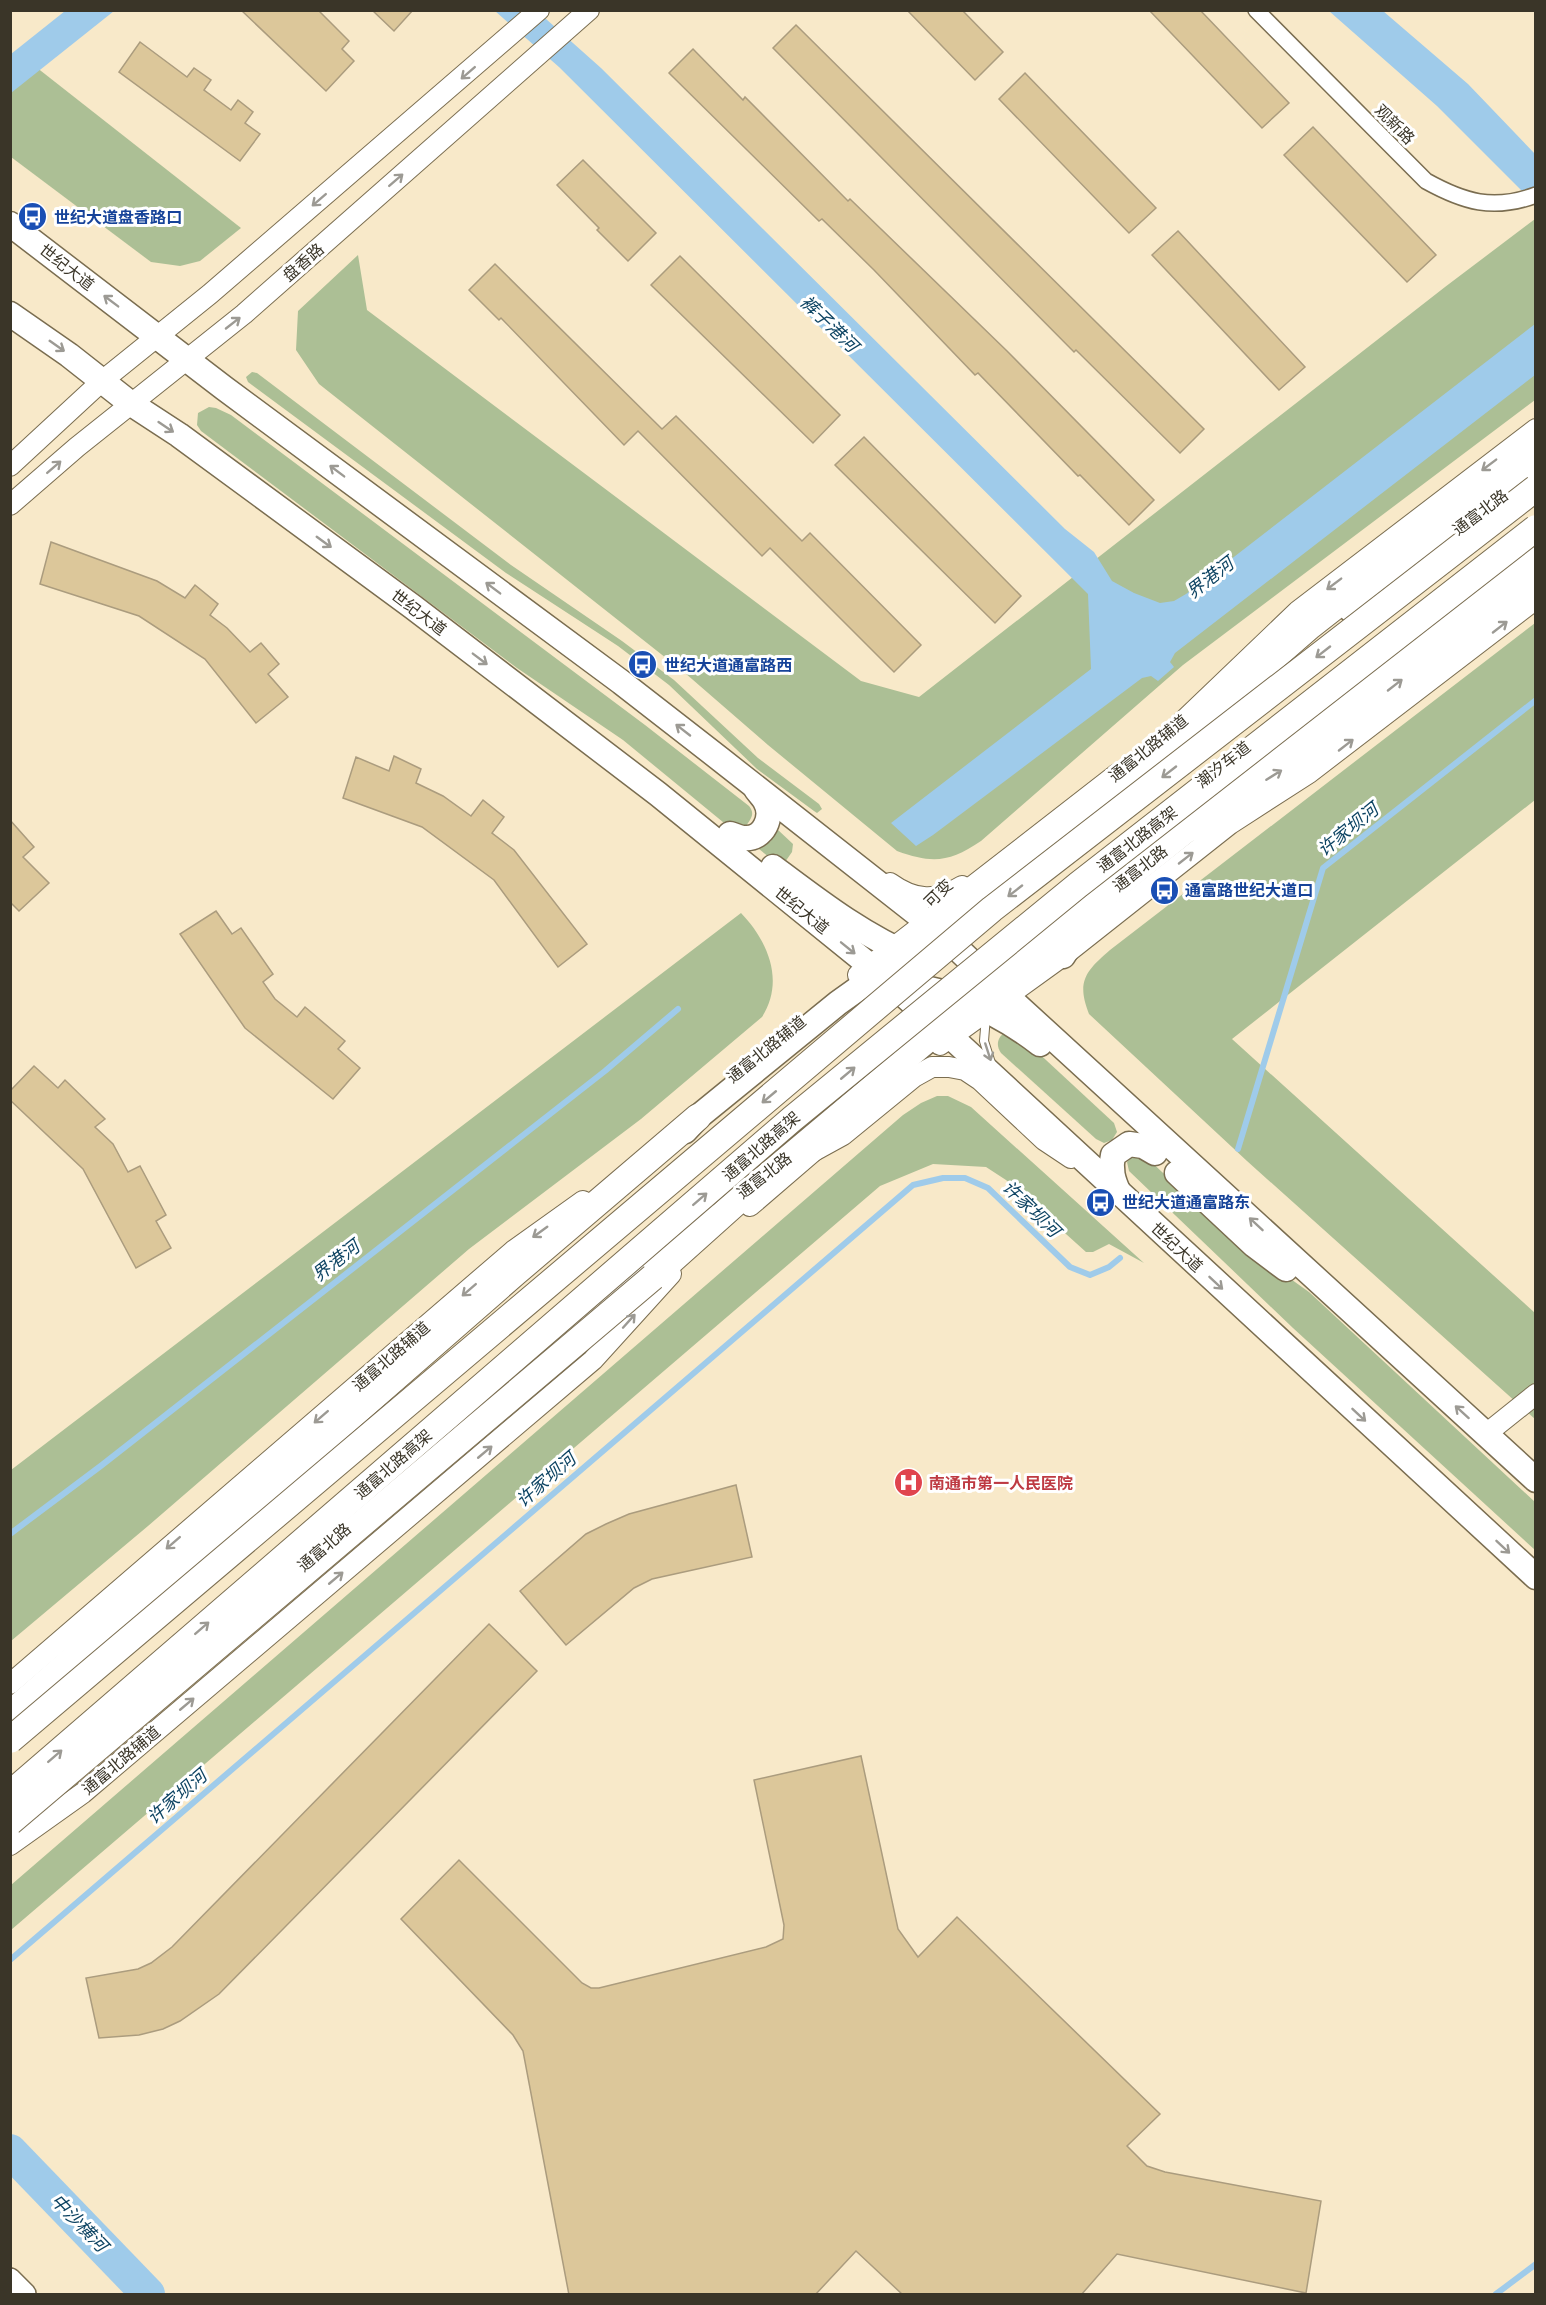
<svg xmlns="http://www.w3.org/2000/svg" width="1546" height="2305" viewBox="0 0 1546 2305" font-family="Ubuntu,'Noto Sans SC',sans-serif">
<rect width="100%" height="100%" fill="#f8e9c9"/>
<g fill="#acbf95">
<polygon points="36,67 241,228 200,261 180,266 151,262 11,157 10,84"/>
<path d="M1535,219V400L1183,665L981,841C950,862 933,864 897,851L768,745L685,673L319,384L296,350L298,311L358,255L367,310L861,681L919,697L1445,287Z"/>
<polygon points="252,372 257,373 511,565 622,641 674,680 758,758 819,804 822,809 817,813 814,811 757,769 669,685 618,646 506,573 248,382 246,377"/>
<path d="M209,407L216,408L231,415L645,725L749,806C756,815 750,819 745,828L729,827L623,740L517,668L201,431L197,425L198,413Z"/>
<path d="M1535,623V800L1232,1039L1535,1313V1419L1247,1161L1089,1014C1076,981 1086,971 1110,950Z"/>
<polygon points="777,829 793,844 792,852 785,862 775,862 759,849 771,841"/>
<path d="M741,913C768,941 785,981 762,1017L641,1119L469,1249L148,1526L11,1641V1470Z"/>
<path d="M1007,1031L1019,1035L1114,1123L1117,1132L1112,1140L1104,1143L1096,1139L1001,1053C995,1044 998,1036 1007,1031Z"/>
<polygon points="937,1096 948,1096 971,1107 1144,1263 1109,1244 1093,1252 1086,1252 1006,1180 986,1167 933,1164 880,1186 11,1930 11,1885 903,1115 921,1103"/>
<polygon points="1133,1156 1145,1156 1229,1235 1309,1292 1535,1502 1535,1550 1293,1328 1129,1171 1127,1162"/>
</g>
<g fill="#9fcbea">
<polygon points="65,11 114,11 11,93 11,54"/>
<polygon points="495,11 537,11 601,68 1065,529 1094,552 1112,581 1134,593 1160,603 1174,601 1186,594 1535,324 1535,375 1175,653 1170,662 1174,667 1158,681 1151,676 1142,678 933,835 916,846 891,823 1091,669 1088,594 559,67"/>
<polygon points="1329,11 1383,11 1468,84 1535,154 1535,204 1437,106"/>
</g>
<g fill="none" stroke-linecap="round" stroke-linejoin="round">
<g stroke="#9fcbea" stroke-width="6">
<polyline points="1238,1149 1323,868 1536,700"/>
<polyline points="10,1534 102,1465 605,1071 678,1009"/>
<polyline points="10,1960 913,1185 943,1178 965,1178 988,1188 1070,1267 1090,1275 1109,1267 1120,1258"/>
<polyline points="1496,2294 1536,2264"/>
</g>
<polyline stroke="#9fcbea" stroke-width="34" points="10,2151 148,2294"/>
</g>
<g fill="#dcc79a" stroke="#ab9c7e" stroke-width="1.5">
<polygon points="241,10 318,10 349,41 342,49 354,61 326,91"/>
<polygon points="372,10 413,10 394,31"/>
<polygon points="907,10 962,10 1003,52 975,80"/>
<polygon points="1149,10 1200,10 1289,103 1262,128"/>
<polygon points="796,25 1204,429 1180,453 1076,350 1074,352 773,48"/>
<polygon points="140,42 187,77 194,68 211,80 204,90 231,110 238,100 253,112 245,123 260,134 240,161 119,72"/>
<polygon points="693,49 743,100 745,97 848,201 850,199 1007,351 1154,500 1129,525 1080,475 1078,476 978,373 975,375 874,270 822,219 819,221 669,73"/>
<polygon points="1025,73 1156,208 1129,233 999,99"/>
<polygon points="1313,127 1436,255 1407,282 1284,155"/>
<polygon points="583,160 656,233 628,261 597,230 599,228 557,185"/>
<polygon points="1178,231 1305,367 1279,390 1152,255"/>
<polygon points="680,256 840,415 813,443 651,285"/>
<polygon points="495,264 662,429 676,416 802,541 810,533 921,645 894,672 770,548 762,556 638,431 624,445 501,318 499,320 469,290"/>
<polygon points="864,437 1021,596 995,623 835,465"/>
<polygon points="51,542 157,581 185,598 195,585 218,604 210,615 227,628 250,652 261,643 279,664 268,674 288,697 256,723 205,659 139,616 40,584"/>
<polygon points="394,756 421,769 416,783 443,796 471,816 483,800 504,817 492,833 514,850 587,944 558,967 494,880 422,827 343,798 356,757 389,771"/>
<polygon points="10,820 34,847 23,857 49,883 19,911 10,902"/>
<polygon points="216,911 232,934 241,928 273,974 263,982 275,999 297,1017 305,1007 345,1041 338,1049 360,1068 333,1099 245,1028 180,934"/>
<polygon points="34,1066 58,1088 65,1080 105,1119 95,1127 113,1144 128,1172 140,1166 166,1215 156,1221 171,1248 136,1268 83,1169 10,1100 10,1091"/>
<polygon points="736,1485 752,1557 652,1579 634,1588 566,1645 520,1591 586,1534 606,1524 629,1514"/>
<polygon points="489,1624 537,1671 219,1994 180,2021 163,2029 139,2035 99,2038 86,1978 138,1969 151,1963 172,1947"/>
<polygon points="861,1756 898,1929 918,1957 957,1917 1160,2114 1127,2146 1147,2166 1165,2172 1321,2201 1306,2293 1117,2254 1081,2295 903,2295 856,2251 815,2295 569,2295 523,2051 513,2035 401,1919 459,1860 582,1983 591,1988 599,1988 766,1947 783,1939 784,1925 754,1780"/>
</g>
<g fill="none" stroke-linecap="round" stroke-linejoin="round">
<defs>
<polyline id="service" points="986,1016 984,1041 991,1063"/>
<path id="minor" d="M1256,10L1426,181C1464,202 1493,211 1536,195"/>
<g id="tertiary">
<polyline points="10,466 102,381 210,294 539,10"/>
<polyline points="10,505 77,447 244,314 589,10"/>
<polyline points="1180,724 1298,611 1536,429"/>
<path d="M890,883C915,901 936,902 962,886"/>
<polyline points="858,975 1117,774"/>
<polyline points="940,1045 1063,956 1230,824 1309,773 1536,599"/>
<polyline points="812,1152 843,1135 914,1077 932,1067 949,1067 965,1070 980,1080 1044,1140 1071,1158"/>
<polyline points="750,1206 821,1145"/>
<polyline points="1486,1434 1536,1394"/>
<polyline points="10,1684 513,1251 583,1201"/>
<polyline points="10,1845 83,1793 593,1360 671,1274"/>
</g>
<polyline id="secondary" points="10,2279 25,2294"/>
<g id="primary">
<polyline points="10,224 224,388 621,682 720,759 939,931 1008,997 1536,1480"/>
<polyline points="10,314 69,355 130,403 179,435 413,607 658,794 879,973 951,1037 1536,1577"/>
<polyline points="1351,610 1536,470"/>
<path d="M730,834C734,835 740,838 744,838C764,840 774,816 765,801C763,797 759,793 756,789"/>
<path d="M773,867C821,903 862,935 918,959"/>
<polyline points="1063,956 1086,920"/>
<path d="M891,989C907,989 922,986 938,991C972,1000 1013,1023 1040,1044"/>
<polyline points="685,1131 698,1117 838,1003 939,931 1196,726"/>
<polyline points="1177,1173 1254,1245 1286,1269"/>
<polyline points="744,1192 760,1181 995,984 1190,828 1238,778 1536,550"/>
<path d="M1119,1193C1113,1180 1110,1170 1113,1155L1129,1144L1143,1146L1155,1153"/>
<polyline points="569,1332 675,1239 708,1216"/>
</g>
<g id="trunk">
<polyline points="1180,739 1310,626 1536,449"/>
<polyline points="1190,828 1299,759 1536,575"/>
<polyline points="653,1277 760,1181"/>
<polyline points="10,1714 515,1273 698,1117"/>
</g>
</defs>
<use href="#service" stroke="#7a6d50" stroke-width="10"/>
<use href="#minor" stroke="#7a6d50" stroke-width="18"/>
<use href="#tertiary" stroke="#7a6d50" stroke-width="22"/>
<use href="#secondary" stroke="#7a6d50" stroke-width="24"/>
<use href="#primary" stroke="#7a6d50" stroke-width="27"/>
<use href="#trunk" stroke="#7a6d50" stroke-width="28"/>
<use href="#service" stroke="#fff" stroke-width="8"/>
<use href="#minor" stroke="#fff" stroke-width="15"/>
<use href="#tertiary" stroke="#fff" stroke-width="20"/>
<use href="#secondary" stroke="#fff" stroke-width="21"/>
<use href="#primary" stroke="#fff" stroke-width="24"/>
<use href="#trunk" stroke="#fff" stroke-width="26"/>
<defs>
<g id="trunk-bridge">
<polyline points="10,1740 992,909 1536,488"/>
<polyline points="10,1794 792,1119 1078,885 1536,528"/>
<polyline points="10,1822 653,1277"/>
</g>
</defs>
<use href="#trunk-bridge" stroke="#7a6d50" stroke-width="28" stroke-linecap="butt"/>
<use href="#trunk-bridge" stroke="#fff" stroke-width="26"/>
</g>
<defs><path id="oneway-shaft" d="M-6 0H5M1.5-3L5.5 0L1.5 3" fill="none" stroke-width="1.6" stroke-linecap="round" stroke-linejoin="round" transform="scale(1.5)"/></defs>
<g stroke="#9c9a94">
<use href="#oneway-shaft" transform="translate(468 73) rotate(139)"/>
<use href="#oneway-shaft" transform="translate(396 180) rotate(-41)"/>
<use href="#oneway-shaft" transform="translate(319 200) rotate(139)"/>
<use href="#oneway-shaft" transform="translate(111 301) rotate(-143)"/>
<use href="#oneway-shaft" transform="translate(233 323) rotate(-38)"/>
<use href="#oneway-shaft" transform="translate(57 346) rotate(35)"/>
<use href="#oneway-shaft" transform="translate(166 427) rotate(34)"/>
<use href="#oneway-shaft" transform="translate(1489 465) rotate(143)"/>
<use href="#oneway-shaft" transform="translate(54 467) rotate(-41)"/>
<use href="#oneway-shaft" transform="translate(337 471) rotate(-143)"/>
<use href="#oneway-shaft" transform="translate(324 542) rotate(36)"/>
<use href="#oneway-shaft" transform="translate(1334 584) rotate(143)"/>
<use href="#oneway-shaft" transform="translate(493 588) rotate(-143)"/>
<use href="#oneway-shaft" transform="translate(1500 627) rotate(-38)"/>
<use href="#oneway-shaft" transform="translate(1323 652) rotate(142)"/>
<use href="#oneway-shaft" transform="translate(480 659) rotate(37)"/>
<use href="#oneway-shaft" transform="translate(1395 685) rotate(-38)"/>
<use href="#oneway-shaft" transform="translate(683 730) rotate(-142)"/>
<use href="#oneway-shaft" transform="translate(1346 745) rotate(-38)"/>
<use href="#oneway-shaft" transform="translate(1169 772) rotate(142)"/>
<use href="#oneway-shaft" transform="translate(1274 775) rotate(-32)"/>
<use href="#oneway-shaft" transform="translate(1186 858) rotate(-38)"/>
<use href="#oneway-shaft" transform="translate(1015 891) rotate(142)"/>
<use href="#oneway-shaft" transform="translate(848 948) rotate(39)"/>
<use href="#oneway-shaft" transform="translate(988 1052) rotate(72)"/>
<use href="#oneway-shaft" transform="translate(848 1073) rotate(-40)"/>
<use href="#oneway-shaft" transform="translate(769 1097) rotate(140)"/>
<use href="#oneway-shaft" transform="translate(700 1199) rotate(-41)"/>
<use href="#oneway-shaft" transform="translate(1256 1224) rotate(-137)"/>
<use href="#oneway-shaft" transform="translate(540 1232) rotate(144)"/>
<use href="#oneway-shaft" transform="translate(1216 1283) rotate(43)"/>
<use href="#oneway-shaft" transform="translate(469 1290) rotate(139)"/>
<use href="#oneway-shaft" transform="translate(629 1321) rotate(-48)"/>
<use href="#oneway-shaft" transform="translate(1462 1412) rotate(-138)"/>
<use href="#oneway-shaft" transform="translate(1359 1415) rotate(43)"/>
<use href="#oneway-shaft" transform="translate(321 1417) rotate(139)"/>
<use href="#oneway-shaft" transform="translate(485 1452) rotate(-40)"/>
<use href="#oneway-shaft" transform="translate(173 1543) rotate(139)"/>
<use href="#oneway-shaft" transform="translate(1503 1547) rotate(43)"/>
<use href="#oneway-shaft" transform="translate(336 1578) rotate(-40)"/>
<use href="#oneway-shaft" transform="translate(202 1628) rotate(-41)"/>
<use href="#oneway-shaft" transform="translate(187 1704) rotate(-40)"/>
<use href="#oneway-shaft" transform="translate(55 1756) rotate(-41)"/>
</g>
<defs>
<symbol id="bus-disc" viewBox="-11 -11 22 22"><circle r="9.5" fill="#1a4fb4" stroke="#fff"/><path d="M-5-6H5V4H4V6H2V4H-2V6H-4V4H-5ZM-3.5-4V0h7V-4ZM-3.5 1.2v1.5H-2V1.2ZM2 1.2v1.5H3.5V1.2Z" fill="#fff"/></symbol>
<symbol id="hospital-disc" viewBox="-11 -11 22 22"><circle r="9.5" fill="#e0444e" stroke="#fff"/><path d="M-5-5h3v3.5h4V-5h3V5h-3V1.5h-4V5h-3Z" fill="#fff"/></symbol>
</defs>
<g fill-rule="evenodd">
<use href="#bus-disc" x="16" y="200" width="33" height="33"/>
<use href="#bus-disc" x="626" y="648" width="33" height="33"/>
<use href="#bus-disc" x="1148" y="874" width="33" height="33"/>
<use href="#bus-disc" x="1084" y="1186" width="33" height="33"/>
<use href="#hospital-disc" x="892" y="1466" width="33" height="33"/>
</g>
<g text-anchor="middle" stroke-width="6" stroke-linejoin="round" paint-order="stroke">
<g font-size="16" fill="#3a3528" stroke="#fff">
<text transform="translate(1395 124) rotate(45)" y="6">观新路</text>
<text transform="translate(303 262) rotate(-41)" y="6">盘香路</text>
<text transform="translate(67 267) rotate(38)" y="6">世纪大道</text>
<text transform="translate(1480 512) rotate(-37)" y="6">通富北路</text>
<text transform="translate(419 612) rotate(37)" y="6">世纪大道</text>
<text transform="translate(1148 748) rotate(-39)" y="6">通富北路辅道</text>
<text transform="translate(1223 764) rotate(-38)" y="6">潮汐车道</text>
<text transform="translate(1137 839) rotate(-38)" y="6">通富北路高架</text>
<text transform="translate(1140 868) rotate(-38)" y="6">通富北路</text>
<text transform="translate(938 893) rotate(-44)" y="6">可变</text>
<text transform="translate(802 910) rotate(39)" y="6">世纪大道</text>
<text transform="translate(766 1049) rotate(-39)" y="6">通富北路辅道</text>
<text transform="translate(761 1146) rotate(-41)" y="6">通富北路高架</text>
<text transform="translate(764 1175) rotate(-38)" y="6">通富北路</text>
<text transform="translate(1177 1247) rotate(43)" y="6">世纪大道</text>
<text transform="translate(391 1356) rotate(-41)" y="6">通富北路辅道</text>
<text transform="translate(393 1464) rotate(-41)" y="6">通富北路高架</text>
<text transform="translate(324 1547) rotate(-41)" y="6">通富北路</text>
<text transform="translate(121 1760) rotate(-40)" y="6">通富北路辅道</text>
</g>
<g font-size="16" font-weight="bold" fill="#164399" stroke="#fff" text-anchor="start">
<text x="54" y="223">世纪大道盘香路口</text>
<text x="664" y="671">世纪大道通富路西</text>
<text x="1185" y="896">通富路世纪大道口</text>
<text x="1122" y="1208">世纪大道通富路东</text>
</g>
<g font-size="16" font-weight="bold" fill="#be3a42" stroke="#fff" text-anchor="start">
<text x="929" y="1489">南通市第一人民医院</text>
</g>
<g font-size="18" font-style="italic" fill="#0e4463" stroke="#fff">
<text transform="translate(829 324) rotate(44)" y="6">裤子港河</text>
<text transform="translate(1210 578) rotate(-38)" y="6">界港河</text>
<text transform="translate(1348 830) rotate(-39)" y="6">许家坝河</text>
<text transform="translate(1031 1209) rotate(44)" y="6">许家坝河</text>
<text transform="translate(336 1261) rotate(-38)" y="6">界港河</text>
<text transform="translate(546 1480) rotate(-41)" y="6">许家坝河</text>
<text transform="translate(177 1797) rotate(-41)" y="6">许家坝河</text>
<text transform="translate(79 2223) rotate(46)" y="6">中沙横河</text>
</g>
</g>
<rect width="1546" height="2305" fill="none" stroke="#3a3528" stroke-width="24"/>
</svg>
